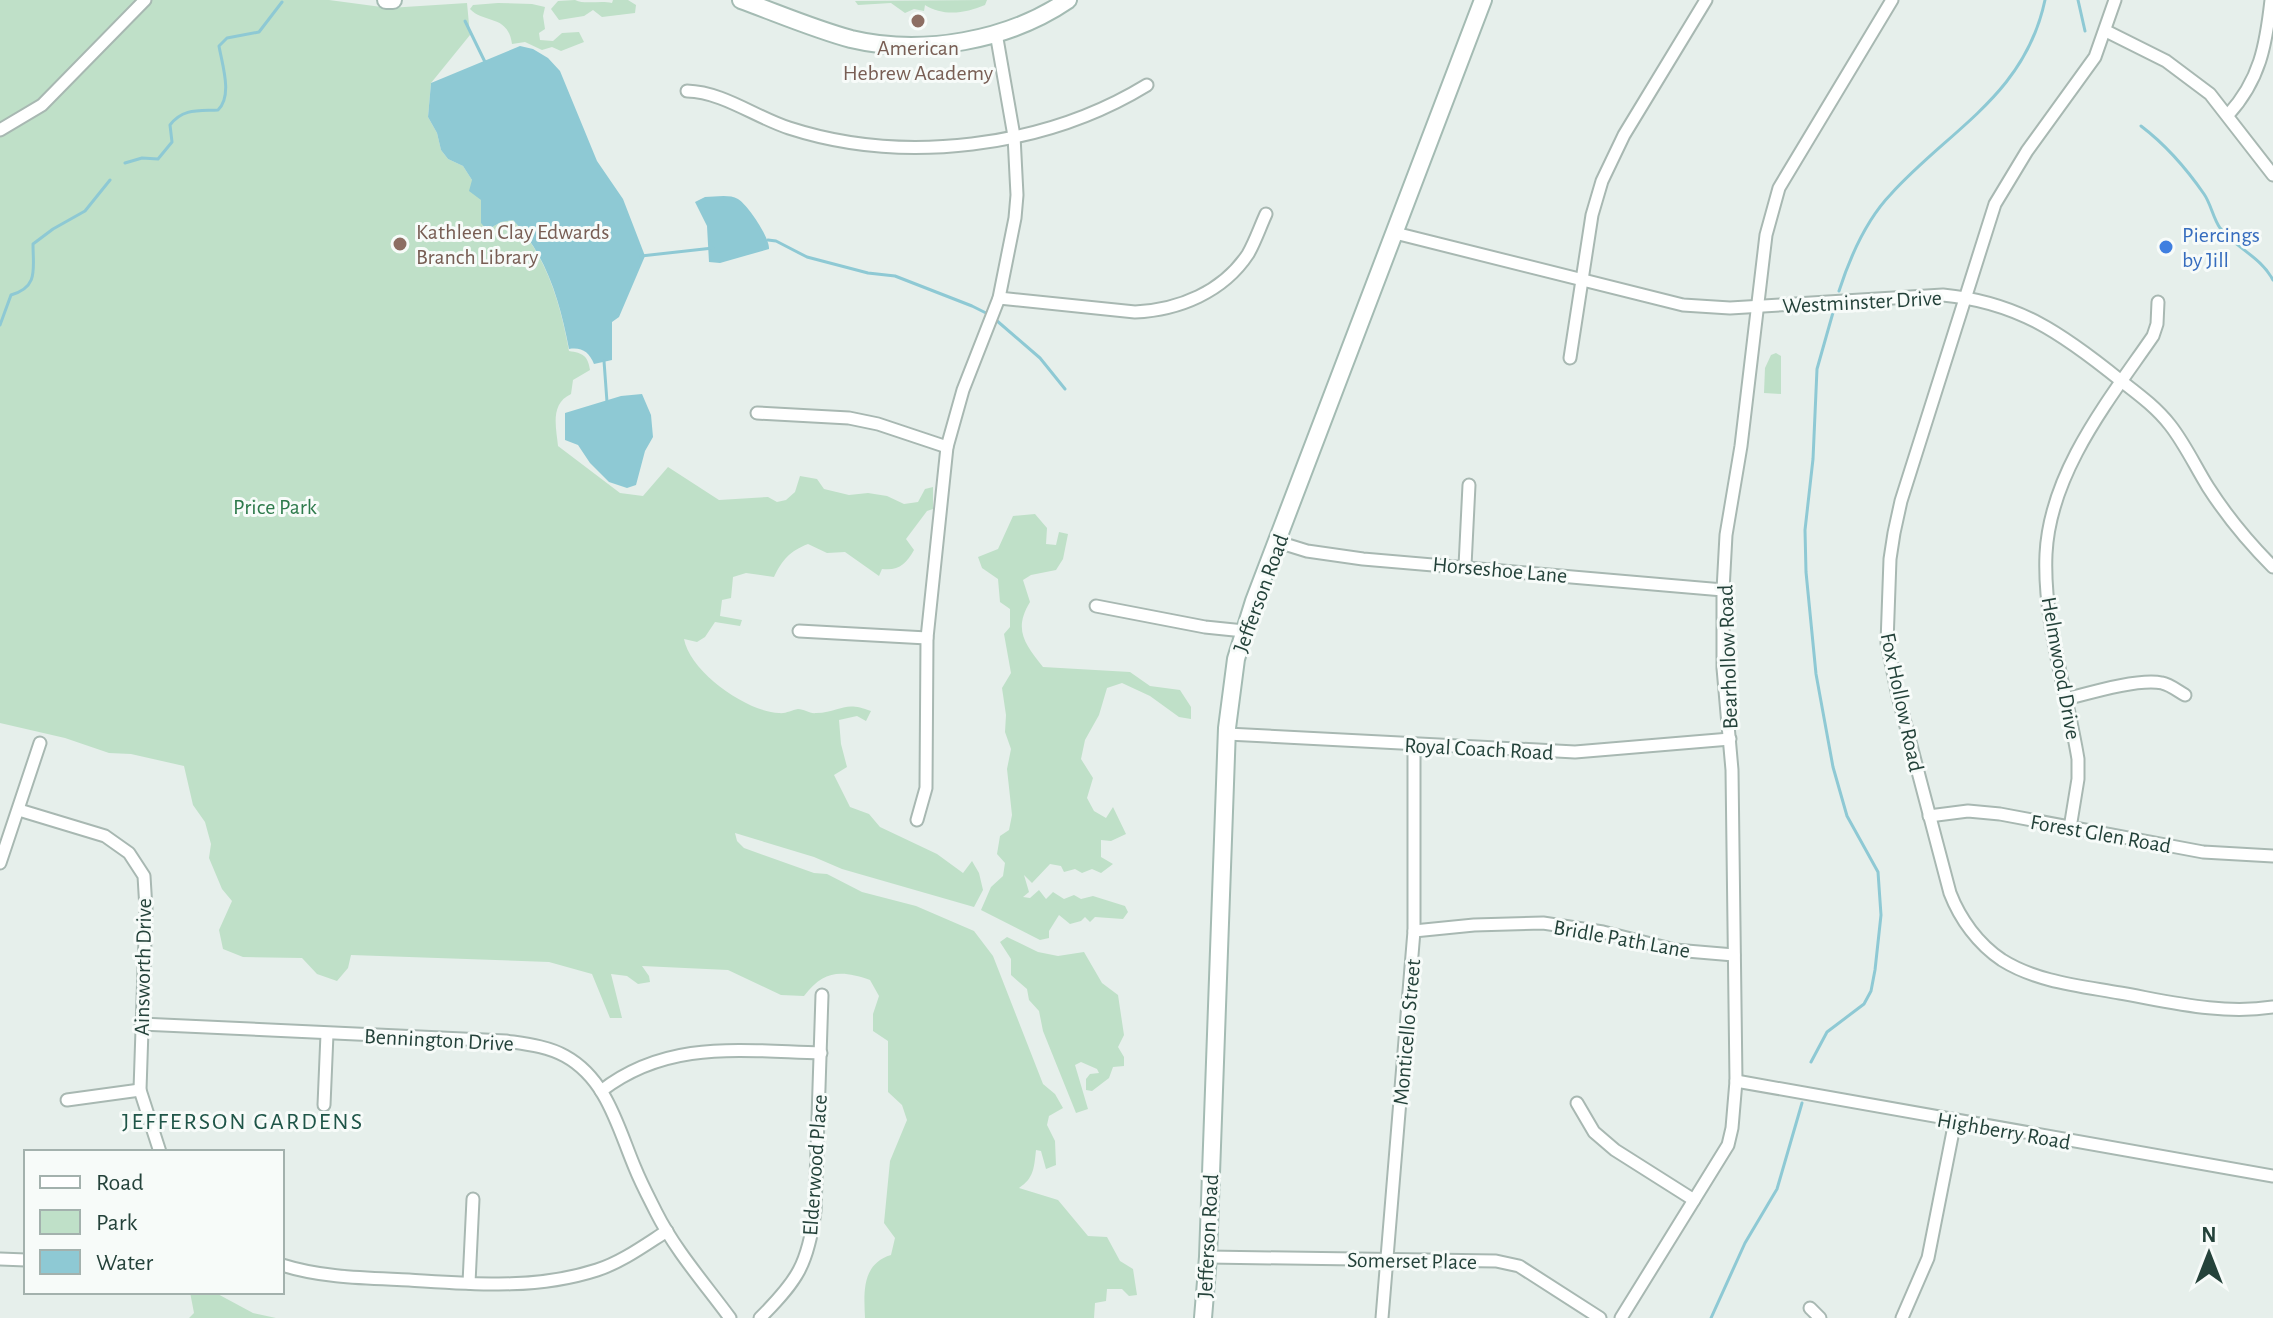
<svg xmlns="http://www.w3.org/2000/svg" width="2273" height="1318" viewBox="0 0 2273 1318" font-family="'Alegreya Sans',sans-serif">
<rect width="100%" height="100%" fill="#e6efeb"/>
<g fill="#bfe0c8">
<path d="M0,0H329L389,8L467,3L470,35L431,83L428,117L437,133L441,150L448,159L463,166L472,180L481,200L487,230L501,222L513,220C547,257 560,302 569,351C583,353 588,356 590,370L573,380L571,394C550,404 556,426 558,446L620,493L643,496L668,467L719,500L768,497L777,502L786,500L795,492L800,476L817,479L824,489L849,495L868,493L887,496L904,504L918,502L925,489L933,487V509L927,511L906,539L914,550C906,564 899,571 882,569L879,576L845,552L827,553L808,544C790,551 782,560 774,577L746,573L733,577L731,598L722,600L720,616L742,620L740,626L715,622L705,637L697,642L684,639C690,672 747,712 779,713C785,714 792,710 798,709C804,709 810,714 816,713C841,712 844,700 871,711L866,721L857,716L839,720L841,744L847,767L834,775L850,807L869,814L880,827L937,854L963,873L972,861L979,873L983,890L974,907L842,869L814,857L735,833L737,841L744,848L814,873L827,874L862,892L916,906L974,931L993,956L1043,1084L1055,1094L1063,1108L1049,1116L1047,1125L1055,1141L1056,1165L1046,1169L1041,1151L1036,1150C1034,1168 1034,1178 1019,1188L1058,1200L1088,1236L1107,1237L1120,1261L1133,1269L1137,1295L1129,1296L1122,1289H1107L1106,1301L1095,1303L1094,1318H865C864,1294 861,1264 891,1255L895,1238L884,1223L890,1161L907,1120L902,1105L888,1092V1041L873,1031V1014L879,996L870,980C841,970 824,970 804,996L781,995L728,970L642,966L649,976L650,982L638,984L627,976L611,974L622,1018H610L592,974L549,962L351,955L348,968L337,981L317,974L302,958L243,957L223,949L219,930L232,901L222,889L209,858L211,844L205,822L193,805L184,766L131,754L109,753L65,738L0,723Z"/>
<path d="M575,0C586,5 600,0 612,3L613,0H628L636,5L635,13L602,17L593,10L584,16L559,20L551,9L558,1Z"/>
<path d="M987,0L985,5C966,13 944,17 925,5L924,11L914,9L905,13L891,3L858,5L855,1Z"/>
<path d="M498,3L532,4L545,7L543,16L545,29L539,33L540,40L553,41L562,33L579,32L584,42L561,51L552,47L542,50L525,42L512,44C508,14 484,24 470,9L473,5Z"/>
<polygon points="1776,353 1781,356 1781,394 1764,393 1765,368 1771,355"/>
<path d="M1035,514L1047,528L1046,544L1056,545L1059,532L1068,534L1063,559L1056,570L1031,575L1023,580L1030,602C1013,630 1025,644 1043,667L1130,672L1150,686L1180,690L1191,707V719L1179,717L1150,696L1122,683L1107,688L1099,715L1085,740L1081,759L1093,778L1087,798L1094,811L1106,818L1113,807L1126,834L1111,841L1101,840V857L1113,864L1101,873L1092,869L1082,873L1075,869L1064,872L1061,866L1050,864L1032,883L1024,875L1029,892L1023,897L1030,898L1039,890L1046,899L1053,892L1064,899L1074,895L1081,899L1093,896L1125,906L1128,912L1123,919L1095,917L1090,922L1085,917L1081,921L1070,924L1059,915L1049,931V938L1040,940L981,910L991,887L1003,876L1005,863L997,854L1000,836L1009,830L1012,815L1007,769L1011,749L1005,732L1006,715L1002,688L1011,673L1004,634L1010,627V609L1000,602L998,579L982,568L978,557L998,549L1013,516Z"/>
<polygon points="1007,937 1038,952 1058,956 1084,952 1102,983 1118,995 1124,1035 1118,1047 1124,1057 1124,1066 1113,1067 1109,1078 1092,1091 1086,1090 1086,1079 1090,1074 1099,1073 1097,1069 1081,1062 1075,1065 1088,1109 1076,1113 1043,1031 1039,1011 1029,1000 1027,989 1011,975 1011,959 1000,942"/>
<polygon points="190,1292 214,1292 253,1313 276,1318 189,1318 194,1313"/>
</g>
<g fill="#8ec9d4">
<path d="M520,46L533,49L548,58L560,71L597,161L623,199L645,256L619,317L612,322V360L594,364C589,352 582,347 569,349C560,302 547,256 513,220L501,222L487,230L481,223V200L469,191L472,180L463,166L448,159L441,150L437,133L428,117L431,83Z"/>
<path d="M705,197C715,197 729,194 738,199C748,205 770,238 769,249L720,263L709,262L707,226L695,202Z"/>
<polygon points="642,394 651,415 653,437 645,451 636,485 627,488 609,482 590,463 578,445 565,440 565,413 621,396"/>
</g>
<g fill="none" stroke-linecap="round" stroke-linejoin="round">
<g stroke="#8ec9d4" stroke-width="3">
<polyline points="2078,0 2085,31"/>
<polyline points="465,21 485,62"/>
<path d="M2141,126C2166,145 2186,168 2204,194C2211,204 2213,218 2220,228C2236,248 2261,257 2273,280"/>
<path d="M125,163L142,158L158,159L172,142L170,125C183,108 199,111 218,110C233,96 222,64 219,46L227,38L259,32L282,2"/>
<polyline points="768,240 776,241 807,257 868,273 895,276 972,306 990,315"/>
<polyline points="641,256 713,248"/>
<path d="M1839,291C1850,257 1866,220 1891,194C1950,129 2025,95 2045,0"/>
<polyline points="996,320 1040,358 1065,389"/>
<path d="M0,325L11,295C39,287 33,269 33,244L53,229L85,211L110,180"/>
<polyline points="604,361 607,402"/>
<polyline points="1811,1062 1827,1032 1864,1004 1871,991 1875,970 1881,915 1878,872 1847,816 1833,767 1816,674 1806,572 1805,530 1813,459 1817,369 1834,309"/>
<polyline points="1711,1318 1745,1243 1777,1189 1802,1103"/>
</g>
<defs>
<g id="street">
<path d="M2115,0L2095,57L2027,151L1995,204L1901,501L1894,533L1890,559L1887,643L1898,696L1950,893C1960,919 1978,944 2002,960C2037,982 2081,986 2120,993C2171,1002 2222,1015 2273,1007"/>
<polyline points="2106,31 2166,61 2210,94 2273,175"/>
<path d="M687,91C723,92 755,117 789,128C903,165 1044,148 1147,85"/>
<path d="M2228,115C2260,80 2266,45 2271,0"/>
<polyline points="0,130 42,105 145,0"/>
<path d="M1395,233L1683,305L1730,308L1943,295C2018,302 2063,334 2120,380C2138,394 2156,407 2170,425C2185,444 2195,466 2208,487C2226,515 2249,543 2273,567"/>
<path d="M999,298L1135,312C1179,310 1223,292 1248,254C1255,242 1260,227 1266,214"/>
<polyline points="1570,358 1592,215 1602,181 1624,135 1706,0"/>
<polyline points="757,413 849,418 878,424 947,447"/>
<polyline points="1278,542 1307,551 1363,559 1723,590"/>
<polyline points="1465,566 1469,485"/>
<polyline points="1096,606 1205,627 1244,631"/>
<polyline points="799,631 927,638"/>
<path d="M2066,699C2089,693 2139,678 2162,683C2169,684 2178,691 2185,695"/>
<polyline points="1227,734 1575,752 1730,739"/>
<polyline points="19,810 105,836 129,853 144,876 146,909 140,1090 160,1152"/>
<polyline points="1929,816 1968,811 2000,814 2203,852 2273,856"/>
<polyline points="917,820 926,788 927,638 947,447 963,390 999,298 1015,218 1017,195 1014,136 996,33"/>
<path d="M2070,828L2078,779V759C2067,691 2043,623 2046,554C2050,472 2109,400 2153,336L2157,324L2158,302"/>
<polyline points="0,863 40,743"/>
<polyline points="1414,931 1474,925 1543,923 1603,932 1675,950 1734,955"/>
<path d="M141,1024L506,1041C526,1044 547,1046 565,1056C607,1079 618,1128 635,1168C641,1183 649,1198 656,1212C675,1250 705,1284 730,1318"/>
<polyline points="1736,1081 2273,1176"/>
<path d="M601,1091C668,1039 742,1051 821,1053"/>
<polyline points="67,1100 140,1090"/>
<polyline points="1577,1103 1594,1132 1615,1150 1694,1200"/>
<polyline points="324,1105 327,1034"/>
<polyline points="1208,1257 1496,1261 1519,1266 1600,1318"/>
<polyline points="0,1259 26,1260"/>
<path d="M282,1265C323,1278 366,1278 409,1280C473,1284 535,1290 597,1270C622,1262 645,1245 667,1231"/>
<polyline points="469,1283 473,1199"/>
<polyline points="1810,1308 1820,1318"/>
<path d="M760,1318C798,1280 808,1264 815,1211L822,995"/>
<polyline points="1382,1318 1414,931 1414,745"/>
<polyline points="1621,1318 1728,1145 1732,1128 1736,1081 1732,770 1723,668 1723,590 1726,535 1741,446 1766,235 1779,188 1892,0"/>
<polyline points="1902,1318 1928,1258 1955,1121"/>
</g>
<g id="secondary">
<polyline points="386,0 393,0"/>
<path d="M741,0C777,13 814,29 851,39C922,56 1008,41 1068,0"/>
<polyline points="1203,1318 1208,1257 1227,728 1236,659 1254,601 1483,0"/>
</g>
</defs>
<use href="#street" stroke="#a8b8b2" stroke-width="15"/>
<use href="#secondary" stroke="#a4bbb3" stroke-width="20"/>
<use href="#street" stroke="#fff" stroke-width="11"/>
<use href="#secondary" stroke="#fff" stroke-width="16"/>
</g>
<g fill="#8d6e63" stroke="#f7fbf9" stroke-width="3">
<circle cx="918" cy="21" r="8"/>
<circle cx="400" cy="244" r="8"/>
</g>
<circle fill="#3f7fe0" stroke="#f7fbf9" stroke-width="3" cx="2166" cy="247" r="8"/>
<g text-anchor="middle" stroke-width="6" stroke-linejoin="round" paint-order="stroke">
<g font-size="22" fill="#785e54" stroke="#f7fbf9">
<text x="918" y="55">American<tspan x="918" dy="25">Hebrew Academy</tspan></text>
<text x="416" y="239" text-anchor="start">Kathleen Clay Edwards<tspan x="416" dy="25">Branch Library</tspan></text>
</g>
<g font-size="22" fill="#366cbe" stroke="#f7fbf9" text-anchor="start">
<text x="2182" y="242">Piercings<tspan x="2182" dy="25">by Jill</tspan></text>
</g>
<g font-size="22" fill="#24423a" stroke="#f7fbf9">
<text transform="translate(1862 301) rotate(-3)" y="8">Westminster Drive</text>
<text transform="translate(1500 569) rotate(5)" y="8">Horseshoe Lane</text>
<text transform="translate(1260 593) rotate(-70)" y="8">Jefferson Road</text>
<text transform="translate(1727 657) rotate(-92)" y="8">Bearhollow Road</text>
<text transform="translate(2062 668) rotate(80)" y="8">Helmwood Drive</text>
<text transform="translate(1903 702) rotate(78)" y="8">Fox Hollow Road</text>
<text transform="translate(1479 748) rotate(3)" y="8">Royal Coach Road</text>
<text transform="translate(2101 833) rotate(10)" y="8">Forest Glen Road</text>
<text transform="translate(1622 938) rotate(10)" y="8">Bridle Path Lane</text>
<text transform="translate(142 967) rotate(-89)" y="8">Ainsworth Drive</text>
<text transform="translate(1406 1032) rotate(-85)" y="8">Monticello Street</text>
<text transform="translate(439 1039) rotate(3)" y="8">Bennington Drive</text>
<text transform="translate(2004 1130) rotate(10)" y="8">Highberry Road</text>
<text transform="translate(814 1165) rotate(-86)" y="8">Elderwood Place</text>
<text transform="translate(1207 1236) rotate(-87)" y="8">Jefferson Road</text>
<text transform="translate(1412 1260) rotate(1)" y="8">Somerset Place</text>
</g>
<g font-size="22" fill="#2d7a4b" stroke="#f7fbf9">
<text x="275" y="514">Price Park</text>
</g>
<g font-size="24" letter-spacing="2" fill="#1f5548" stroke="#f7fbf9">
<text x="243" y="1129">JEFFERSON GARDENS</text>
</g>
</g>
<rect x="24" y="1150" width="260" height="144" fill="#f7fbf9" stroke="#a3b1ad" stroke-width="2"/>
<rect x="40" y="1176" width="40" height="12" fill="#ffffff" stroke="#a3b1ad" stroke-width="2"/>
<text x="96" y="1190" font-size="24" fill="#24423a">Road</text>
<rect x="40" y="1210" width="40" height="24" fill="#bfe0c8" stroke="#a3b1ad" stroke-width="2"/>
<text x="96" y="1230" font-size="24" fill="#24423a">Park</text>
<rect x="40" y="1250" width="40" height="24" fill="#8ec9d4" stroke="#a3b1ad" stroke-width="2"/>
<text x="96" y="1270" font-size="24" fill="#24423a">Water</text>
<g transform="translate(2209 1254)" stroke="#f7fbf9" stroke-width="6" paint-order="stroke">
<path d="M0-6L14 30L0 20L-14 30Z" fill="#24423a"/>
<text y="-12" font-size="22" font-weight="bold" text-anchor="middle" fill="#24423a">N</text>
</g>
</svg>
